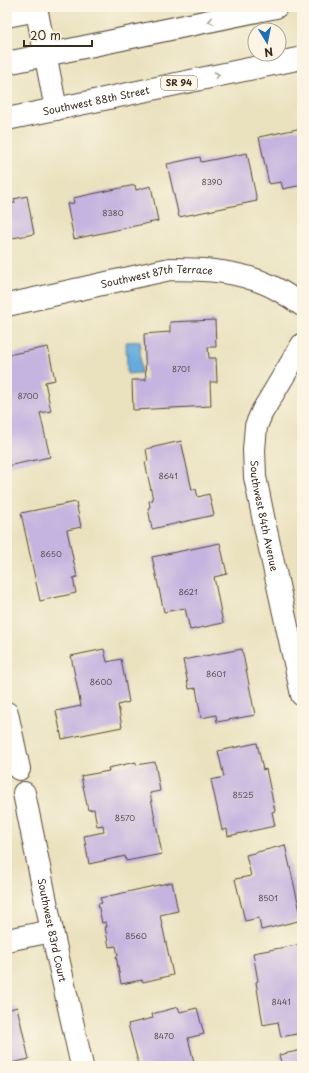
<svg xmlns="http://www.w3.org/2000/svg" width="309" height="1073" viewBox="0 0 309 1073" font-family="'Playpen Sans',sans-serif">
<rect width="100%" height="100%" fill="#fcf5e5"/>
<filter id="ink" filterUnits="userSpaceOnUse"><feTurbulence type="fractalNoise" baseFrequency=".025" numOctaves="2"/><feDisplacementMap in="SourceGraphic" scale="8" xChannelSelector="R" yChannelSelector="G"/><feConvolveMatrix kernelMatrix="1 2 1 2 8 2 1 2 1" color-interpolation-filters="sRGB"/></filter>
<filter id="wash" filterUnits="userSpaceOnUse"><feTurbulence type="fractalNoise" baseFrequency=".012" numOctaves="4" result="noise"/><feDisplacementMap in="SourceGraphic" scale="16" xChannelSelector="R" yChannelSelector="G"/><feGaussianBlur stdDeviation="0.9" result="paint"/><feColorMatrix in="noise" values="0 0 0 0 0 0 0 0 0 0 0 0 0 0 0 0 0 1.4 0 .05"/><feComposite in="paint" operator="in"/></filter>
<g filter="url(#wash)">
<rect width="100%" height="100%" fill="#eae2bf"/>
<polygon fill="#66abdb" stroke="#506a7c" points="140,341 141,373 127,374 126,342"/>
<g id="blocks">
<g fill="#c5b4df">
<polygon points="302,128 302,185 283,189 281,182 269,184 259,137"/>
<polygon points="247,153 257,201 179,217 167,164 200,157 201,162"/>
<polygon points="135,185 136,190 151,186 158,221 74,239 67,204 74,203 73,198"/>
<polygon points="27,196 34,234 7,239 7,204 15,203 14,199"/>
<polygon points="215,320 216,347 208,347 209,358 216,358 217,382 210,382 211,406 133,410 132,380 146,380 144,334 170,332 170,322"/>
<polygon points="48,347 55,380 45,382 51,411 40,413 50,457 7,466 7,355"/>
<polygon points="181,441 192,490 196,489 198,497 209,494 214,515 152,529 148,508 150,507 149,501 153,500 145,462 148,461 146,449"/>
<polygon points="76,502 81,527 67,530 77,577 73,578 76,593 40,601 21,513"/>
<polygon points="220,543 227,574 214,577 223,623 190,630 185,608 164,612 152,557"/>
<polygon points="104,649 107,662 121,659 129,702 118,705 122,727 62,739 56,711 81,706 71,656"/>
<polygon points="242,649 255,715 217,722 216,715 201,718 196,688 189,689 183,660"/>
<polygon points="257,743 263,770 266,769 275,811 272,812 275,826 228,836 227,829 222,830 211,780 224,777 218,751"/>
<polygon points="136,762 136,765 155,762 160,791 150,793 162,854 126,861 125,856 89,864 84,836 104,832 103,825 97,826 94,809 88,810 81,776 109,771 108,768"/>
<polygon points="285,845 302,920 261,930 259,918 245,921 235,879 251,876 246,855"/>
<polygon points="172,882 178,911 160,915 173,975 143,982 142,980 121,984 116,956 118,956 116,946 109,947 105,927 107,927 106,922 102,923 98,904 102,903 100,898"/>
<polygon points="302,944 302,1033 281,1037 278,1022 263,1025 256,982 258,981 253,953"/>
<polygon points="17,1007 29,1059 7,1064 7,1010"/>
<polygon points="178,1007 180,1012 197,1008 204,1034 188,1038 195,1066 139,1066 128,1024 153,1018 152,1014"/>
<polygon points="302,1050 302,1066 282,1066 279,1055"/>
</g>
</g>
</g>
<g filter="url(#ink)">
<use href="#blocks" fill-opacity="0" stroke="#554636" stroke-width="1"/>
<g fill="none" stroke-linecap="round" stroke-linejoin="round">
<defs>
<g id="minor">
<polyline points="36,7 56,109"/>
<polyline points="7,16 37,10"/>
<path id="s1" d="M7,305L170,269C198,269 226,270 253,279C271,284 287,295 302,305"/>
<path id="s2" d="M302,345L262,412L256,426L254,450L255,477L265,526L302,695"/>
<polyline points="7,713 19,769"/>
<path id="s3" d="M24,793L52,931L82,1066"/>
<polyline points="7,940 52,931"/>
</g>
<g id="primary">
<polyline points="7,63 276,7"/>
<path id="s4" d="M7,119L302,58"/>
</g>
</defs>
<use href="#minor" stroke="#554636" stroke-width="24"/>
<use href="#primary" stroke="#554636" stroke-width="24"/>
<use href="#minor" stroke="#fff" stroke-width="22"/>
<use href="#primary" stroke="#fff" stroke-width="22"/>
</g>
<defs><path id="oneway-chevron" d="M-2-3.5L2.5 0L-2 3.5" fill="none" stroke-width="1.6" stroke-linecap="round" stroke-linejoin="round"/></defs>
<g stroke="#a79f9a">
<use href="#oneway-chevron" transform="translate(211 21) rotate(168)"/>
<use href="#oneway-chevron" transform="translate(217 75) rotate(-12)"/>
</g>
</g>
<g text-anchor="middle" stroke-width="4" stroke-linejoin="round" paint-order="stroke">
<g font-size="8" fill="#5e4c4e">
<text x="212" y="185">8390</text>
<text x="113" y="216">8380</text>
<text x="181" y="372">8701</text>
<text x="28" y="399">8700</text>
<text x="168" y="479">8641</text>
<text x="51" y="557">8650</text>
<text x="188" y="595">8621</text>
<text x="216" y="677">8601</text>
<text x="101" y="685">8600</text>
<text x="243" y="798">8525</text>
<text x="125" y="821">8570</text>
<text x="268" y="901">8501</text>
<text x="136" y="939">8560</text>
<text x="281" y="1005">8441</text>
<text x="164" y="1039">8470</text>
</g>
<rect fill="#fcf5e5" stroke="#75675a" stroke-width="1" x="161" y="76" width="36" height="14" rx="3"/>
<g font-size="9" font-weight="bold" fill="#3b2a1e">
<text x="179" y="86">SR 94</text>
</g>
<g font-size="10" fill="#3b2a1e" stroke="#fcf5e5">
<text dy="4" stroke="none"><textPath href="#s4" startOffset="91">Southwest 88th Street</textPath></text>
<text dy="4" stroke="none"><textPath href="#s1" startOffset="153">Southwest 87th Terrace</textPath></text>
<text dy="4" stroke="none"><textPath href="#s2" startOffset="184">Southwest 84th Avenue</textPath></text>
<text dy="4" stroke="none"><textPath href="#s3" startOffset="140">Southwest 83rd Court</textPath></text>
</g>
</g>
<rect width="309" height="1073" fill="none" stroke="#fcf5e5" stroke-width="24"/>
<g transform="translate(267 42) rotate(170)"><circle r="19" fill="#fcf5e5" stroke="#afa495"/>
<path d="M0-3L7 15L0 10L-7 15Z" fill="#1f6fb2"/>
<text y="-6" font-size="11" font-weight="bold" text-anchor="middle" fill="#3b2a1e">N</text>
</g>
<path d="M24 40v6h68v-6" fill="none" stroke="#3b2a1e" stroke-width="2"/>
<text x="30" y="40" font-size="12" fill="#3b2a1e" stroke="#fcf5e5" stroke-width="3" paint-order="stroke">20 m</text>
</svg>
